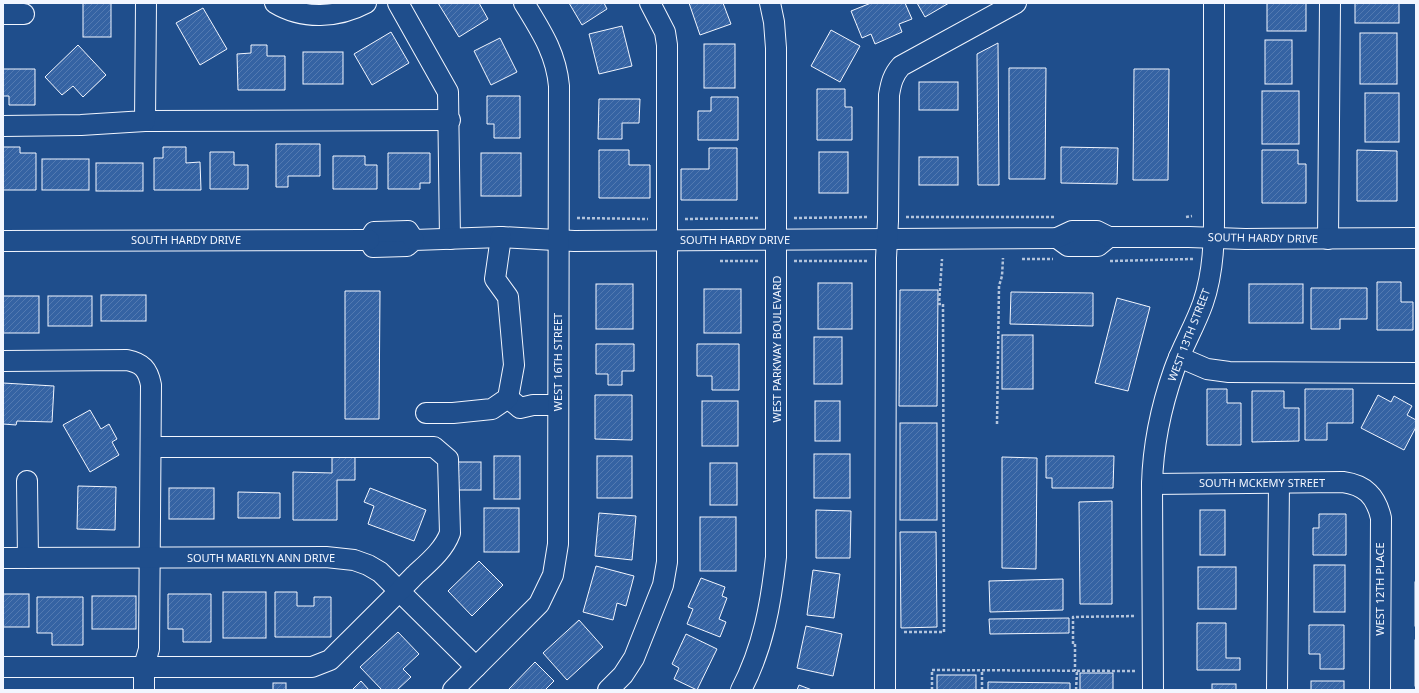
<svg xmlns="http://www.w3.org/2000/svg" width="1419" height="693" viewBox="0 0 1419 693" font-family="'Noto Sans',sans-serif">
<defs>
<pattern id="building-hatch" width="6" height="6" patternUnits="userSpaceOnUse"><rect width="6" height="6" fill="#3563a3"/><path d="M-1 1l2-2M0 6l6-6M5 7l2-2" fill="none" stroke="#537ab1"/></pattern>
</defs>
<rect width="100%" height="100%" fill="#1f4e8c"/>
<g fill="url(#building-hatch)" stroke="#f2f6ff">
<rect x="83" y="3" width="28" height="34"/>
<polygon points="438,3 479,3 488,19 459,37"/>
<polygon points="569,3 604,3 607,9 582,25"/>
<polygon points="689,3 723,3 731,24 700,35"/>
<polygon points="871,3 905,3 912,19 899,24 902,32 875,44 871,34 862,38 851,11"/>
<polygon points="917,3 949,3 925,17"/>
<rect x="1267" y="3" width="39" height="28"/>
<rect x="1355" y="3" width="44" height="20"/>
<polygon points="203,8 227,49 200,65 176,23"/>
<polygon points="622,26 632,66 599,74 589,34"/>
<polygon points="831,30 860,46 840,82 811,66"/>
<polygon points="391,32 409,63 372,85 354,54"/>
<rect x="1360" y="33" width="37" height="51"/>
<polygon points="500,38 517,72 491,85 474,51"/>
<rect x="1265" y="40" width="27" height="44"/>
<polygon points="998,43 999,185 978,185 977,54"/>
<rect x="704" y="44" width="31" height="44"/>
<polygon points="78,45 106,75 83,97 73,86 62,95 45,77"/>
<polygon points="251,45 267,45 267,56 285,56 285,90 238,90 237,54 251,53"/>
<rect x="303" y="52" width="40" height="32"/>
<polygon points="1009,68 1046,68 1045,179 1009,179"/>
<polygon points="3,69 35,69 35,105 9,105 9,96 3,96"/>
<polygon points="1134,69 1169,69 1168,180 1133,180"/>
<rect x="919" y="82" width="39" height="28"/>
<polygon points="817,89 845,89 845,107 852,107 852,140 817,140"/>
<rect x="1262" y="91" width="37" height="53"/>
<rect x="1365" y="93" width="34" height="49"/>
<polygon points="487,96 520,96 520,138 494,138 494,124 487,124"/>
<polygon points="711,97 738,97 738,140 698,140 698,111 711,111"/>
<polygon points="599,99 640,99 639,123 622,123 622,139 598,139"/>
<polygon points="276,144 320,144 320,176 288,176 288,187 276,187"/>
<polygon points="3,147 20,147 20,153 36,153 36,190 3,190"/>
<polygon points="163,147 186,147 186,163 200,162 201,190 154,190 154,158 163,158"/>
<polygon points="1061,147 1118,148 1117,184 1061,183"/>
<polygon points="709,148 737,148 737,200 681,200 681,169 709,169"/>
<polygon points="599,150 629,150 629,165 650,165 650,198 599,198"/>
<polygon points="1262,150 1298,150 1298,164 1306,164 1306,203 1262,203"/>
<polygon points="1357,150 1397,151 1397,201 1357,201"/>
<polygon points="210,152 234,152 234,165 248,165 248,189 210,189"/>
<rect x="819" y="152" width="29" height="41"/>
<polygon points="388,153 430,153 430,183 420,183 420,189 388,189"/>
<rect x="481" y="153" width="40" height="43"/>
<polygon points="333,156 365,156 365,165 377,165 377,189 333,189"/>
<rect x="919" y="157" width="39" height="28"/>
<rect x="42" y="159" width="47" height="31"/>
<rect x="96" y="163" width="47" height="28"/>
<polygon points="1377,282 1401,282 1401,302 1413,302 1413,330 1377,330"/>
<rect x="818" y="283" width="34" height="46"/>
<rect x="596" y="284" width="37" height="45"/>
<rect x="1249" y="284" width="54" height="39"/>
<polygon points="1311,288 1367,288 1367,319 1340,319 1340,329 1311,329"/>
<rect x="704" y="289" width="37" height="44"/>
<polygon points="900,290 938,290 937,406 899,406"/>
<polygon points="345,291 380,291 379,419 345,419"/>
<polygon points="1011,292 1093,293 1093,326 1010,324"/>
<rect x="101" y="295" width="45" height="26"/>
<rect x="3" y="296" width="36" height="37"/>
<rect x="48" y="296" width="44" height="30"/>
<polygon points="1117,298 1150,307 1128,391 1095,383"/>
<rect x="1002" y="335" width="31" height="54"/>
<rect x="814" y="337" width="28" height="47"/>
<polygon points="596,344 634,344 634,371 622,371 622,385 608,385 608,374 596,374"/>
<polygon points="697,344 739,344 739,390 712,390 712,376 697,376"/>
<polygon points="3,383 54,386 52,422 17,421 16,425 3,424"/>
<polygon points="1207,389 1227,389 1227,403 1241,403 1241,445 1207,445"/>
<polygon points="1305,389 1353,389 1353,423 1327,423 1327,440 1305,440"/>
<polygon points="1252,391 1284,391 1284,408 1299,408 1299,441 1252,442"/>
<polygon points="595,395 632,395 632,440 595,439"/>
<polygon points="1378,395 1391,402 1394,396 1412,406 1407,415 1416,420 1416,427 1404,450 1361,428"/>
<rect x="702" y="401" width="36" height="45"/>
<rect x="815" y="401" width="25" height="40"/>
<polygon points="90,410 101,429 109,424 117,439 112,442 119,455 90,472 63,425"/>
<rect x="900" y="423" width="37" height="97"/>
<rect x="814" y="454" width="36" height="44"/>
<polygon points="332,455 355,455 355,480 337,480 337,520 293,520 293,472 332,473"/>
<rect x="494" y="456" width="26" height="43"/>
<rect x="597" y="456" width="35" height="42"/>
<polygon points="1046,456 1114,456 1113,488 1052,488 1052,478 1046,478"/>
<polygon points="1002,457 1037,458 1036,569 1002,568"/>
<rect x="458" y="462" width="23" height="28"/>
<rect x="710" y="463" width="27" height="42"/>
<polygon points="78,486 116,487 115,530 77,529"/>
<rect x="169" y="488" width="45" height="31"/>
<polygon points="370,488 426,510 414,541 368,524 374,506 364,502"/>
<polygon points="238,492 280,493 280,518 238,518"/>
<polygon points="1112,501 1112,604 1080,604 1079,502"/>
<rect x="484" y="508" width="35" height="44"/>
<polygon points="816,510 851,511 850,558 816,558"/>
<rect x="1200" y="510" width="25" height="45"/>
<polygon points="599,513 636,516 632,560 595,556"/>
<polygon points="1319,514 1346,514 1346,555 1313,555 1313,528 1319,528"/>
<rect x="700" y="517" width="36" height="54"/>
<polygon points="900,532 936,532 937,627 901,628"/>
<polygon points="479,561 503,585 472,616 448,591"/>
<rect x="1314" y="565" width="31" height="47"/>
<polygon points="596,566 634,576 626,606 617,603 613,620 583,612"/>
<rect x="1198" y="567" width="38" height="42"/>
<polygon points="813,570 840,574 834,618 807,615"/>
<polygon points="701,578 725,587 722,596 727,598 719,619 726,622 720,637 687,624 693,609 688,607"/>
<polygon points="1063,579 1063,610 990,612 989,581"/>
<rect x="1415" y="582" width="1" height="44"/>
<rect x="223" y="592" width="43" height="46"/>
<polygon points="275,592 297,592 297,606 314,606 314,597 331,597 331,637 275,637"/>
<rect x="3" y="594" width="26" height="33"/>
<polygon points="168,594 211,594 211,642 183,642 183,629 168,629"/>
<rect x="92" y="596" width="44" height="33"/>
<polygon points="37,597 83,597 83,645 52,645 52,633 37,633"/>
<polygon points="1069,618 1069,633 990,634 989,619"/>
<polygon points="579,620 603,647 567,680 543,653"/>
<polygon points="1197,623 1226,623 1226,658 1240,658 1240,670 1197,670"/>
<polygon points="1309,625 1344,625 1344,669 1320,669 1320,654 1309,654"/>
<polygon points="806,626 842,634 833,676 797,668"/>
<polygon points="398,632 419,654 403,669 411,677 397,690 382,690 360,667"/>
<polygon points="686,634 717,649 697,690 674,679 679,668 672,664"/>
<rect x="1415" y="640" width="1" height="46"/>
<polygon points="535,662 554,681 545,690 508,690"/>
<rect x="1080" y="673" width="33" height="17"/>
<rect x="937" y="675" width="39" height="15"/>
<polygon points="361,681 369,690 352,690"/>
<rect x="1311" y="681" width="33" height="9"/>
<polygon points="988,682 1070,683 1070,690 988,690"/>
<rect x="273" y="683" width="13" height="7"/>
<rect x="1212" y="684" width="24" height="6"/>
<polygon points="799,685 812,690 797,690"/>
</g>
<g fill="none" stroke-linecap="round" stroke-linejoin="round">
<defs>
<g id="minor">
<path d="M275,3C303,20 338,18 366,3"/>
<polyline points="398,3 448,92 450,239"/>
<polyline points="3,14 24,14"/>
<polyline points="145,121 450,120"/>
<polyline points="3,126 81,125 145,121 146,3"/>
<polyline points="1057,238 1068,246 1098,246 1109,237"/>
<polyline points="1328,239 1330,3"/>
<polyline points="369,240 373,247 407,246 414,240 501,237 574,241 1057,238 1072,231 1097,231 1109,237 1189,237 1245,239 1416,238"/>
<polyline points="369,240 374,232 408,231 414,240"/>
<polyline points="3,241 369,240"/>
<polyline points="1179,357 1207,369 1229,372 1416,373"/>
<path d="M3,361L127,360C142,363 148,369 151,385L149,649L144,666V690"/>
<polyline points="508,398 520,408 533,405 558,405"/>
<polyline points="426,413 453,413 492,409 508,398 514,365 508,297 495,279 501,237"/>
<polyline points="27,481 28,558"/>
<path d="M1152,484L1343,482C1365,485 1376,496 1381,518L1380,690"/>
<polyline points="3,558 326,557 354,560 368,565 380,572 476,667"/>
<path d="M3,667H312L330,660C358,632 387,604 415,575C428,563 444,550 450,533L448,459L434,447H151"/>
<path d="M453,690L539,604L553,575L558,544L559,86C556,53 541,31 524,3"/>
<polyline points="608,690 623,675 634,658 663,585 667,562 667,45 665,32 650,3"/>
<path d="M741,690C763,648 771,604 776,557V48L774,22L770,3"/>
<path d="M885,690L886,258L888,221L889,95C891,83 893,75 901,66L1016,3"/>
<path d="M1153,690L1152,484C1153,445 1161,407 1174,370C1182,347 1195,326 1203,303C1212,277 1214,251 1214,224V3"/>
<polyline points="1277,690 1279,483"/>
</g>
</defs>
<use href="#minor" stroke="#f2f6ff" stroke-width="22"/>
<g stroke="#b3c4dc" stroke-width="2.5" stroke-dasharray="3 2" stroke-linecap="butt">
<polyline points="906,217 1055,217"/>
<polyline points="1186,217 1192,216"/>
<polyline points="577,218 648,219"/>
<polyline points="794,218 869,217"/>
<polyline points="685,219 758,218"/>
<polyline points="1022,259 1053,259"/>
<polyline points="720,261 759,261"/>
<polyline points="794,261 867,261"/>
<polyline points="1110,261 1193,259"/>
<polyline points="997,424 999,286 1002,276 1003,258"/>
<polyline points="904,632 944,632 943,304 939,304 942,259"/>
<polyline points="1073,644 1073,617 1134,616"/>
<polyline points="1075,644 1075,671"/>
<polyline points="932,690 932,670 1135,671"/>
<polyline points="982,690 982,670"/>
<polyline points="1076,690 1077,671"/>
</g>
<use href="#minor" stroke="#1f4e8c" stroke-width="20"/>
</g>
<g text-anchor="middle" stroke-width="3" stroke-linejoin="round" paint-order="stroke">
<g font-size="11" fill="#f2f6ff" stroke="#1f4e8c">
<text transform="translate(1263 238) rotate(1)" y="4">SOUTH HARDY DRIVE</text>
<text x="186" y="244">SOUTH HARDY DRIVE</text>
<text x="735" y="244">SOUTH HARDY DRIVE</text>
<text transform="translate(1189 335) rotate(-69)" y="4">WEST 13TH STREET</text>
<text transform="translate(777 349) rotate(-90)" y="4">WEST PARKWAY BOULEVARD</text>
<text transform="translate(558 362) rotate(-90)" y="4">WEST 16TH STREET</text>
<text x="1262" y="487">SOUTH MCKEMY STREET</text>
<text x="261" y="562">SOUTH MARILYN ANN DRIVE</text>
<text transform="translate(1380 589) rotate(-90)" y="4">WEST 12TH PLACE</text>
</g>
</g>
<rect width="1419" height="693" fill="none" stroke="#f2f6ff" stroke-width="8"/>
</svg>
